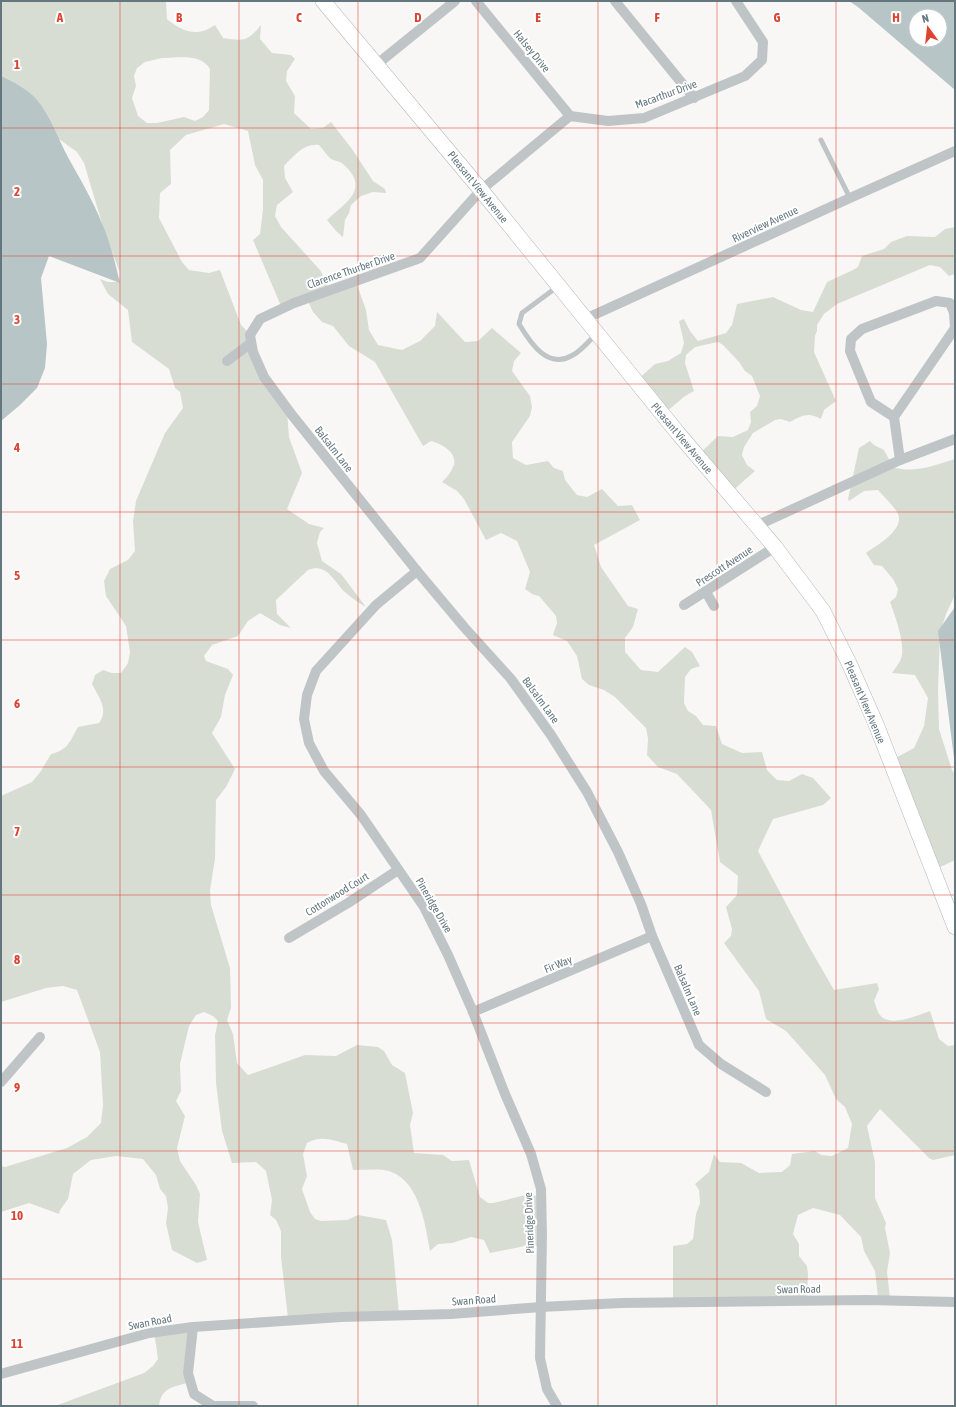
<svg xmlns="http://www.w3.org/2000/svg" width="956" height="1407" viewBox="0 0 956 1407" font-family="'Asap Condensed',sans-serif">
<rect width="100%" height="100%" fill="#f8f7f5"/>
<g fill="#d8ddd4" fill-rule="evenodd">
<path d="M1,1H166L167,19C176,27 190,35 203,31C207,30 211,27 215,25L223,38C244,41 247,42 261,25L260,39L272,53L291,55L295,59L287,71L286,81L295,96L294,113L311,129L323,128L331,122L352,149L373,181L385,189L386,193L373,192L361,196L351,205L349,213L345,220L343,237L336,231L327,220C346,202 371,189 343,164C340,161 335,161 331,159C327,156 323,149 319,145C304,143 294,156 284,166L285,178L293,192L277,205L275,216L281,227L320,270L329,288L356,282L366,310L369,330L378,345L402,350L420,341L435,326L437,312L465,342L478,341L492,328L521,353L514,361L512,371L530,396L532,407L530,416L512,442L513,458L526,465L548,461L554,468L563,471L565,480L577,495L587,497L602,489L618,506L632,505L640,520L594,545L601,567L628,606L638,609L633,627L625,638V652L641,670L658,672L685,647L692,652L700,666L691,669L685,677L684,703L688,711L696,716L703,725L716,726L722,744L742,753L762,752L767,770L777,780L789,781L802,774L813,778L831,798L823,805L773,819L758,851L808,945L834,990L877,983L879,989L874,1001C876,1005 877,1012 880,1015C890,1028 918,1015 930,1011L939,1039L948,1046L955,1045V1155L933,1160L929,1158L880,1109L867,1126L875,1162V1198L886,1223L885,1228L890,1253L887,1272L890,1298L878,1297L875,1271L864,1251L861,1237L840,1215L813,1208L798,1215L793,1234L799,1244V1256L807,1266L808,1275L807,1298L673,1299V1246L687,1244L693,1239L696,1214L700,1203L699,1190L695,1184L709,1172L714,1154L720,1162L741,1163L759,1173L782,1172L790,1165L792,1154L815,1151L821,1155L832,1156L848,1148L852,1124L845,1107L836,1099L825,1075L786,1031L766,1019L759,991L724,943L731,936L732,929L726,907L737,895L738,876L720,862L711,810L677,774L658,767L647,755L648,738L646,728L615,697L604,690L589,685L582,679L577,656L567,641L553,635L557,623L556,616L539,596L532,594L525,589L530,572L517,541L501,533L486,540L464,499L457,491L442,482C446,478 450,474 452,469C461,455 443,444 431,441L423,446L375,362L349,346L333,326L322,322L313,312L306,297L281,306L253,240L260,234L263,209V180L255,165L248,131L224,124L186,135L170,150L171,184L160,193L159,218L182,262L189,270L209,273L220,270L241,325L248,332L255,357L287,411L289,437L302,473L287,509L309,524L324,528L320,532L317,543L322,561L341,574L366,607C359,603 351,598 345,592C334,582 327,562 308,570L276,600L277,614L291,628L280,625L260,613L248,621L238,636L212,645L204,656L206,661L228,669L233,675L225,695L221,717L212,733L235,769L226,787L216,800L215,859L210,890L211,905L230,968L231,1008L227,1020L233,1034L237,1063L248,1075L305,1055L336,1056L357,1045L378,1047L384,1051L392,1065L405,1073L413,1113L410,1125L414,1153L443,1155L452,1161L469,1160L480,1197L488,1203H493L526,1195L539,1196L541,1246H525L490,1253L484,1240L471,1237L452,1243L438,1244L430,1251C425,1223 419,1176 384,1170C374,1169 363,1170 353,1170L347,1144C333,1140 321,1135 307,1143L303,1154L307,1176L302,1189L310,1212L315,1219L321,1221L347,1220L358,1215L386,1220L392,1240L399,1313L288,1318L281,1257V1231L276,1220L270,1215L272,1200L266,1171L256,1162L232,1163L222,1131L216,1083L215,1035L218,1021L213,1016L204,1012L196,1015L189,1026L180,1064L181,1091L176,1101L185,1116L177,1148L180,1161L196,1185L200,1194L198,1222L207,1260L197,1263L172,1250L166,1223L168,1208L166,1196L160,1189L156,1175L143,1159L116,1156L91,1160L73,1174L68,1199L60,1210L59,1214L29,1203L1,1212V1166L5,1167L67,1148L87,1137L101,1123L103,1105L100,1052L77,990L63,986L46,988L1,1002V796L32,782L41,771L51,754C68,750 70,741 78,727L99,723C109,709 99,698 92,684L95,675L103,670L112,673H121L128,663L130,652L126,626L106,596L104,581L110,569L128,560L135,551L133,521L136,501L165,433L183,408L180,392L175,388L169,369L132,342L128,310L108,294L100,279L108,282H119L120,273L104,230L84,163L77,152L52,134L1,90ZM162,58C178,58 201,53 210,69L209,110L203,117L195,121L184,117L157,123H147L138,116L132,98L136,86L134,76L137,68L145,62Z"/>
<path d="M955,227V274L949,276L940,267L930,265L837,304L824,314L817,325V331L815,336L814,352L836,401L824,410L821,419C808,412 803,415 790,422L781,419L775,420L753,433L744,447L742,455L747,465L755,471L730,493L698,455L718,436L733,437L748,430L751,422L750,412L757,406L760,396L752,376L745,371L739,362L723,345L718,342L695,347L686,355L685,363L694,391L685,396L665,413L636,381L655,364L668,361L681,353L684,343L679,321L684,319L690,331L698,341L726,333L732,325L737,304L773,297L801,310L813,312L827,282L853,270L858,267L862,256L884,249L891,242L907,236L935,237L945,229Z"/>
<path d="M870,441L874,445L884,450L893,467C914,474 935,465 955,459V595L946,614L940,633L938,690L939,729L952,770L955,774V860L934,870L888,762L914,748L924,726L928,698L915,675L892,673C895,668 899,664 901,659C906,645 895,616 890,602L896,597L898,589L893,579L882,566L874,565L866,553C877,545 907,529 897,512C892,504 884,497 878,490L864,491L849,501L848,499L859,448Z"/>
<path d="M192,1326L190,1382C174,1387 161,1387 159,1406H55L144,1373L153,1366L158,1359L154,1331Z"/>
</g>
<g fill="#b7c5c7" fill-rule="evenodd">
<path d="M849,1H955V90L858,7ZM916,16H940V40H916Z"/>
<path d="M1,76C13,82 28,89 37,100C51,117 58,139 69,159C80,179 92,199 101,221C110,241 115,262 120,283L49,256L41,278L47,344L45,368L37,388L20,405L1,421Z"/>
<polygon points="955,607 955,766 938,631"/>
</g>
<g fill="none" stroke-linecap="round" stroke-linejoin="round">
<defs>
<polyline id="primary" points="323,1 481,190 677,432 775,547 823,611 849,663 876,724 955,927"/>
</defs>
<use href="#primary" stroke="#b3b9bc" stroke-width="16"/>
<g stroke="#bfc5c7" stroke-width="5">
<polyline points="821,140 850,198"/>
<path d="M557,287L522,313L519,324C531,344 548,370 573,355C582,350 589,341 596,334"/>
</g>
<g stroke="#bfc5c7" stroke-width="10">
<polyline points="476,1 570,116"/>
<polyline points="615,1 694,98"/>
<polyline points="736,1 763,42 762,60 745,76 644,118 608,121 570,116 481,190 420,258 294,303 260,319 250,335 253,352 264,377 292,415 417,571 464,627 511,679 551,735 587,792 618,852 641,904 652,936 699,1045 721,1064 766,1092"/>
<polyline points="376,65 455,1"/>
<polyline points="585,319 850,198 955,151"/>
<polyline points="227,361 251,343"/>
<polyline points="894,417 955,328 954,313 950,303 936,301 862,329 851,339 850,351 871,402 894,417 900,460"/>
<polyline points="756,526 900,460 955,439"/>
<polyline points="417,571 376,605 316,671 307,695 304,719 309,743 324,771 361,815 424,907 448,955 473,1012 505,1094 531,1154 541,1189 542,1234 540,1358 547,1389 557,1406"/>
<polyline points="706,592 714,606"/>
<polyline points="684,605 775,547"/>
<polyline points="289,938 348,903 398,870"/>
<polyline points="473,1012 652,936"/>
<polyline points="1,1082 40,1037"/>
<polyline points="193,1327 188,1373 194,1394 213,1406 253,1406"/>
<polyline points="1,1374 149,1333 193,1327 341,1317 451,1314 541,1307 621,1303 867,1300 955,1302"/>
</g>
<use href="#primary" stroke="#fff" stroke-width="15"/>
</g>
<path fill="none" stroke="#db4332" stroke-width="1" stroke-opacity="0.55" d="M120,1V1406M239,1V1406M358,1V1406M478,1V1406M598,1V1406M717,1V1406M836,1V1406M1,128H955M1,256H955M1,384H955M1,512H955M1,640H955M1,767H955M1,895H955M1,1023H955M1,1151H955M1,1279H955"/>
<g text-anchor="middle" stroke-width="4" stroke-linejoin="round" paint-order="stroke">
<g font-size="11" fill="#64777f" stroke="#fff">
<text transform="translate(532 51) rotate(51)" y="4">Halsey Drive</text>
<text transform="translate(666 94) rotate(-20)" y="4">Macarthur Drive</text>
<text transform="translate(478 187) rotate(51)" y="4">Pleasant View Avenue</text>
<text transform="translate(765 224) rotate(-25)" y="4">Riverview Avenue</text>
<text transform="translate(351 270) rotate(-19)" y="4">Clarence Thurber Drive</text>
<text transform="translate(682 438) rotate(50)" y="4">Pleasant View Avenue</text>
<text transform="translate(334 449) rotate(52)" y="4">Balsalm Lane</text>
<text transform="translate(724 566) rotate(-33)" y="4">Prescott Avenue</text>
<text transform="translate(541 700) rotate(54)" y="4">Balsalm Lane</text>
<text transform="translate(865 702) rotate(67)" y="4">Pleasant View Avenue</text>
<text transform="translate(337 894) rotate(-32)" y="4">Cottonwood Court</text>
<text transform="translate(434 905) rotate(60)" y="4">Pineridge Drive</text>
<text transform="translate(558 964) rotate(-22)" y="4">Fir Way</text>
<text transform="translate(688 990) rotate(67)" y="4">Balsalm Lane</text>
<text transform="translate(529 1223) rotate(-92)" y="4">Pineridge Drive</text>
<text transform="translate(799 1289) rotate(-1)" y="4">Swan Road</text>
<text transform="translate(474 1300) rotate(-4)" y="4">Swan Road</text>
<text transform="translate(150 1322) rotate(-11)" y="4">Swan Road</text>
</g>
</g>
<g font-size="13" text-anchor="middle" font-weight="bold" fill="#db4332" stroke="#fff" stroke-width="4" stroke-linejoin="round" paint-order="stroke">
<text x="60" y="22">A</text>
<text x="179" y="22">B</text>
<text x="299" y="22">C</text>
<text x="418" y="22">D</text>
<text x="538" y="22">E</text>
<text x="657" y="22">F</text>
<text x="777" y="22">G</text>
<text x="896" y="22">H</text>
<text x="17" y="69">1</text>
<text x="17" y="196">2</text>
<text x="17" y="324">3</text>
<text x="17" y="452">4</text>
<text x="17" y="580">5</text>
<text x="17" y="708">6</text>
<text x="17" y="836">7</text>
<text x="17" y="964">8</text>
<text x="17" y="1092">9</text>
<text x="17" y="1220">10</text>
<text x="17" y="1348">11</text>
</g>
<rect width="956" height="1407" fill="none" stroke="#64777f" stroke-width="4"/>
<g transform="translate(928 28) rotate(345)"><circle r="19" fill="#ffffff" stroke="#c1c9cc"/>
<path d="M0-3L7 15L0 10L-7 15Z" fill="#db4332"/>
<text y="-6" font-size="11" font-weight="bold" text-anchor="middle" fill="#64777f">N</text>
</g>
</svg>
